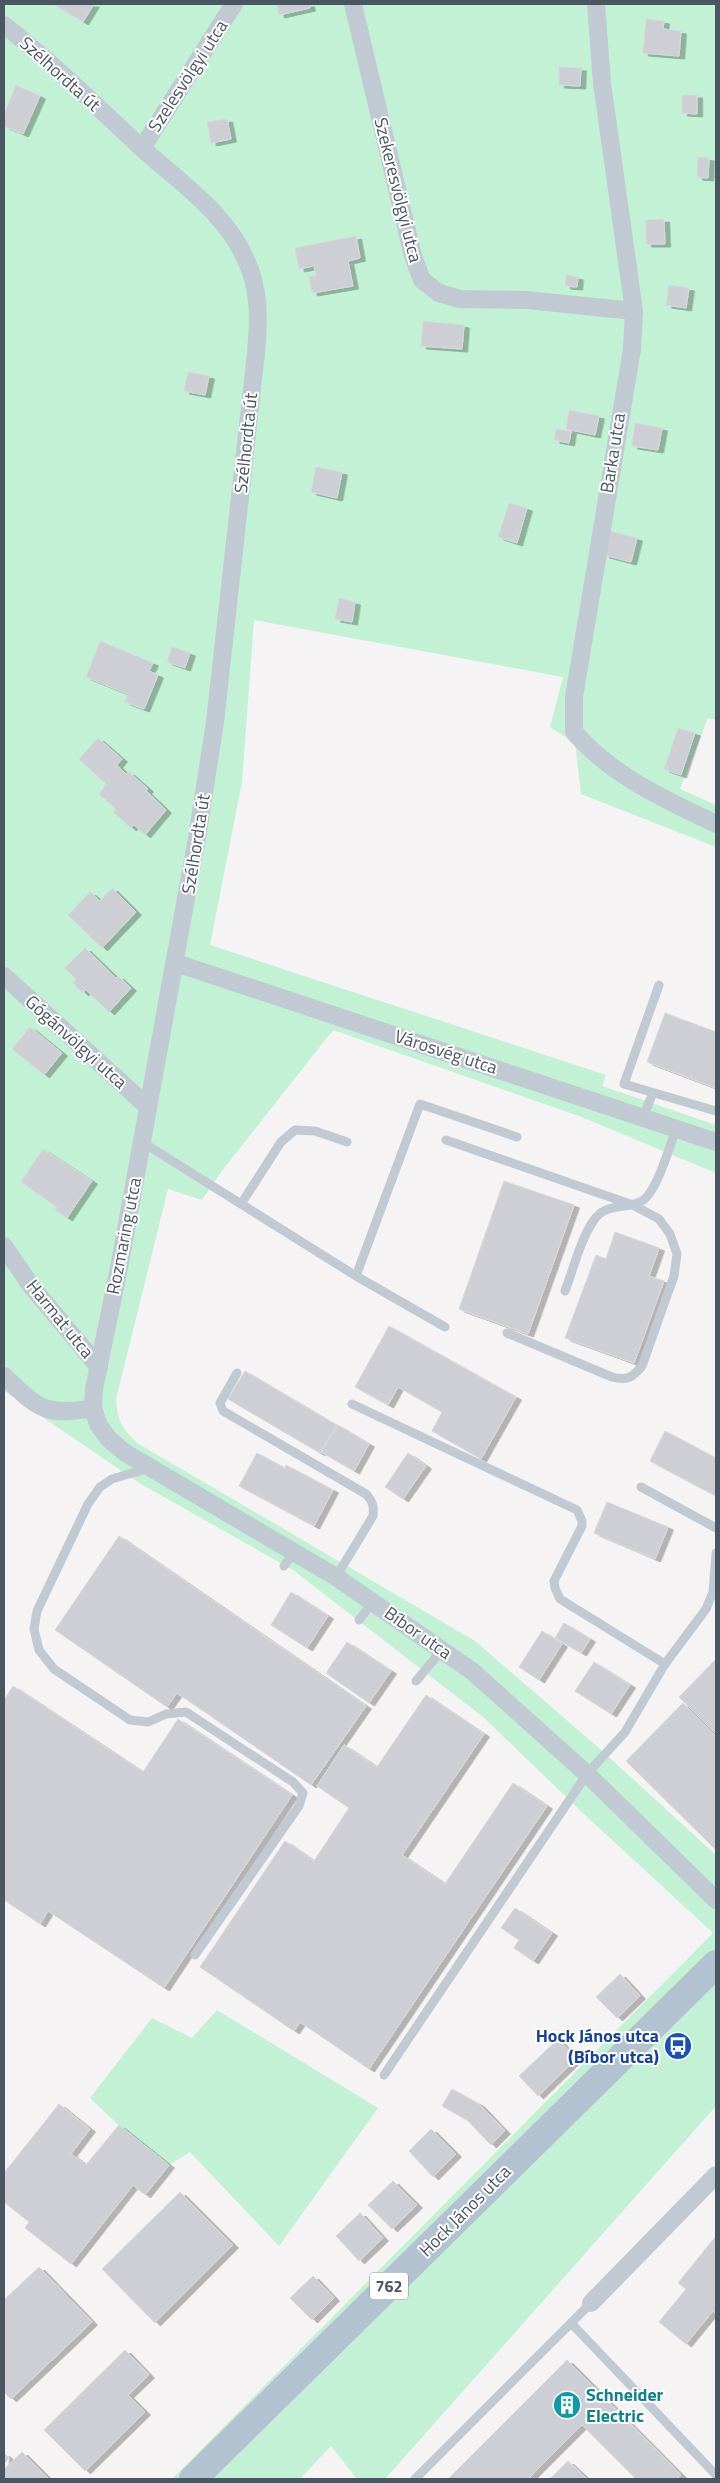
<svg xmlns="http://www.w3.org/2000/svg" width="720" height="2483" viewBox="0 0 720 2483" font-family="'Titillium Web',sans-serif">
<defs>
<filter id="shadow"><feDropShadow dx="5.5" dy="3" stdDeviation="0" flood-color="#0004"/></filter>
</defs>
<rect width="100%" height="100%" fill="#f5f3f3"/>
<g fill="#c3f1d5">
<path d="M4,4H716V720L708,718L680,789L716,805V847L581,794L575,743L550,727L563,677L254,620L242,782L210,945L606,1075L602,1086L716,1125V1173L579,1116L333,1030L221,1172L202,1200L168,1189L116,1399C118,1422 121,1427 137,1443L475,1641L599,1748L716,1855V2106L385,2479H357L331,2446L300,2479H172L713,1933L585,1815L483,1717L293,1570L141,1484L4,1391Z"/>
<polygon points="217,2010 378,2108 279,2246 190,2152 164,2168 90,2098 152,2018 192,2038"/>
</g>
<g fill="#cdcfd5" stroke="#d7d9de" filter="url(#shadow)">
<polygon points="53,4 94,4 83,22"/>
<polygon points="277,4 309,4 310,8 279,15"/>
<polygon points="646,19 664,21 663,29 681,31 679,56 643,53"/>
<polygon points="559,67 581,68 580,86 559,85"/>
<polygon points="16,85 40,96 23,134 4,126 4,114"/>
<polygon points="682,95 697,95 697,114 682,113"/>
<polygon points="227,119 231,139 211,143 207,122"/>
<polygon points="698,157 709,158 708,178 697,177"/>
<polygon points="664,219 665,244 646,244 646,220"/>
<polygon points="356,236 360,258 348,261 353,286 312,293 309,277 316,275 314,266 299,269 295,248"/>
<polygon points="566,275 578,277 577,287 565,286"/>
<polygon points="669,285 689,288 686,308 666,305"/>
<polygon points="423,321 464,325 462,349 421,346"/>
<polygon points="188,372 209,376 205,395 184,391"/>
<polygon points="569,410 599,416 595,435 566,429"/>
<polygon points="635,423 662,428 658,450 632,446"/>
<polygon points="556,429 571,431 569,443 554,440"/>
<polygon points="316,467 342,472 337,498 311,492"/>
<polygon points="509,503 527,508 517,543 498,537"/>
<polygon points="610,531 637,538 631,562 604,555"/>
<polygon points="339,598 355,602 352,622 335,619"/>
<polygon points="100,641 153,663 149,671 158,675 144,709 125,702 128,694 86,677"/>
<polygon points="172,647 190,653 185,668 167,662"/>
<polygon points="678,728 695,733 681,775 664,769"/>
<polygon points="98,738 122,759 117,765 126,774 129,772 148,789 146,791 166,810 145,835 134,825 131,828 114,813 116,809 99,794 106,784 79,759"/>
<polygon points="112,888 136,912 102,948 68,915 90,892 100,901"/>
<polygon points="85,948 116,978 118,976 131,988 109,1012 86,990 83,993 73,983 76,979 65,968"/>
<polygon points="665,1013 716,1032 716,1088 647,1062"/>
<polygon points="30,1027 62,1053 44,1075 12,1049"/>
<polygon points="43,1149 92,1181 67,1218 55,1210 57,1207 21,1182"/>
<polygon points="504,1181 574,1205 528,1334 459,1309"/>
<polygon points="615,1232 659,1248 649,1276 664,1281 634,1363 565,1338 596,1255 606,1259"/>
<polygon points="389,1326 516,1397 481,1459 432,1431 442,1412 398,1387 388,1405 355,1387"/>
<polygon points="245,1371 336,1425 320,1453 228,1399"/>
<polygon points="338,1425 369,1444 354,1471 321,1452"/>
<polygon points="665,1431 716,1458 716,1496 650,1461"/>
<polygon points="257,1453 285,1468 286,1465 333,1490 314,1526 239,1486"/>
<polygon points="408,1453 426,1466 403,1499 385,1487"/>
<polygon points="607,1502 668,1527 655,1559 594,1533"/>
<polygon points="119,1536 366,1706 311,1785 177,1693 167,1707 55,1630"/>
<polygon points="291,1592 328,1616 307,1648 271,1625"/>
<polygon points="564,1623 590,1639 581,1653 555,1638"/>
<polygon points="542,1631 562,1644 539,1680 519,1667"/>
<polygon points="347,1642 391,1671 369,1703 326,1673"/>
<polygon points="716,1659 716,1734 679,1697"/>
<polygon points="594,1662 630,1685 611,1714 575,1691"/>
<polygon points="13,1686 143,1772 178,1719 292,1795 164,1988 48,1911 40,1924 4,1900 4,1700"/>
<polygon points="426,1695 484,1734 402,1855 445,1884 513,1783 547,1806 369,2069 300,2022 294,2031 200,1967 285,1841 314,1861 349,1808 317,1786 344,1745 377,1767"/>
<polygon points="683,1703 716,1736 716,1850 626,1761"/>
<polygon points="515,1908 552,1933 533,1961 514,1948 519,1940 501,1928"/>
<polygon points="620,1974 640,1996 617,2018 596,1997"/>
<polygon points="558,2039 576,2059 538,2096 519,2076"/>
<polygon points="452,2089 479,2104 505,2131 491,2145 467,2120 442,2106"/>
<polygon points="59,2104 90,2129 71,2154 86,2165 119,2125 169,2165 145,2195 133,2185 71,2264 25,2228 29,2222 4,2202 4,2173"/>
<polygon points="431,2129 456,2154 433,2177 409,2151"/>
<polygon points="393,2181 417,2205 392,2229 368,2205"/>
<polygon points="180,2192 233,2245 155,2323 102,2269"/>
<polygon points="360,2213 383,2238 359,2261 336,2236"/>
<polygon points="716,2236 716,2314 713,2311 686,2344 659,2322 686,2289 678,2283"/>
<polygon points="39,2267 92,2322 11,2399 4,2392 4,2300"/>
<polygon points="313,2276 334,2298 312,2320 290,2298"/>
<polygon points="125,2350 149,2375 128,2395 145,2412 85,2471 44,2430"/>
<polygon points="567,2360 681,2475 676,2479 636,2479 582,2425 530,2477 533,2479 448,2479"/>
<polygon points="22,2452 49,2479 4,2479 4,2469"/>
<polygon points="4,2453 9,2458 4,2464"/>
<polygon points="568,2461 587,2479 550,2479"/>
</g>
<g fill="none" stroke-linecap="round" stroke-linejoin="round">
<g stroke="#c1cad2" stroke-width="9">
<polyline points="659,985 624,1084 716,1111"/>
<polyline points="643,1117 653,1093"/>
<path d="M446,1140L633,1205L659,1219L670,1234L677,1254L674,1276L642,1366C632,1378 627,1381 612,1377L507,1333"/>
<polyline points="142,1142 356,1276 445,1327"/>
<polyline points="241,1204 281,1142 295,1130 315,1131 347,1142"/>
<polyline points="356,1276 420,1104 517,1137"/>
<path d="M565,1291C573,1270 581,1238 594,1220C606,1202 626,1210 642,1201C657,1192 670,1145 676,1129"/>
<path d="M237,1373L220,1403L223,1411L366,1494C373,1502 374,1506 373,1516L336,1577"/>
<polyline points="352,1404 577,1510 582,1521 582,1526 554,1581 555,1588 560,1599 665,1664 625,1732 587,1774 384,2075"/>
<polyline points="149,1468 112,1479 100,1487 88,1504 37,1611 34,1629 39,1650 54,1669 130,1720 148,1722 166,1714 186,1712 293,1782 303,1793 299,1806 195,1955"/>
<polyline points="641,1487 716,1528"/>
<polyline points="284,1566 294,1552"/>
<polyline points="359,1620 373,1602"/>
<polyline points="665,1664 706,1609 713,1592 716,1553"/>
<polyline points="416,1681 442,1650"/>
<polyline points="571,2323 716,2475"/>
<polyline points="415,2479 591,2303"/>
</g>
<g stroke="#c1cad2" stroke-width="18">
<polyline points="353,4 413,256 422,280 439,293 460,299 527,300 634,311"/>
<path d="M596,4L602,83L634,311L632,349L574,697V732C612,776 664,799 716,824"/>
<path d="M4,25C53,63 97,107 143,149C179,182 226,213 246,260C260,290 259,320 256,353L215,722L197,838L119,1268L94,1389L93,1408L98,1424L108,1438L124,1452L336,1577L472,1671L587,1774L716,1900"/>
<polyline points="142,148 234,4"/>
<polyline points="176,963 716,1142"/>
<polyline points="4,976 148,1107"/>
<polyline points="4,1246 31,1286 99,1367"/>
<path d="M4,1376C38,1408 45,1417 93,1408"/>
<polyline points="591,2303 716,2175"/>
</g>
<polyline stroke="#b3c2d1" stroke-width="28" points="193,2479 716,1964"/>
</g>
<defs>
<symbol id="bus-disc" viewBox="-11 -11 22 22"><circle r="9.5" fill="#1a4fb4" stroke="#fff"/><path d="M-5-6H5V4H4V6H2V4H-2V6H-4V4H-5ZM-3.5-4V0h7V-4ZM-3.5 1.2v1.5H-2V1.2ZM2 1.2v1.5H3.5V1.2Z" fill="#fff"/></symbol>
<symbol id="building-disc" viewBox="-11 -11 22 22"><circle r="9.5" fill="#0f9aa8" stroke="#fff"/><path d="M-4-6H4V6H1V3H-1V6H-4ZM-2.5-4.3h1.7v1.8h-1.7ZM.8-4.3h1.7v1.8H.8ZM-2.5-1h1.7V.8h-1.7ZM.8-1h1.7V.8H.8Z" fill="#fff"/></symbol>
</defs>
<g fill-rule="evenodd">
<use href="#bus-disc" x="662" y="2030" width="32" height="32"/>
<use href="#building-disc" x="551" y="2389" width="32" height="32"/>
</g>
<g text-anchor="middle" stroke-width="4" stroke-linejoin="round" paint-order="stroke">
<rect fill="#fff" stroke="#808990" stroke-width="1" x="370" y="2272.5" width="38" height="27" rx="4"/>
<g font-size="16" font-weight="bold" fill="#4a5661">
<text x="389" y="2292">762</text>
</g>
<g font-size="18" fill="#4a5661" stroke="#fff">
<text transform="translate(60 74) rotate(42)" y="6">Szélhordta út</text>
<text transform="translate(188 76) rotate(-57)" y="6">Szelesvölgyi utca</text>
<text transform="translate(398 190) rotate(76)" y="6">Szekeresvölgyi utca</text>
<text transform="translate(246 443) rotate(-84)" y="6">Szélhordta út</text>
<text transform="translate(613 453) rotate(-81)" y="6">Barka utca</text>
<text transform="translate(196 844) rotate(-81)" y="6">Szélhordta út</text>
<text transform="translate(76 1042) rotate(42)" y="6">Gógánvölgyi utca</text>
<text transform="translate(446 1052) rotate(18)" y="6">Városvég utca</text>
<text transform="translate(124 1236) rotate(-79)" y="6">Rozmaring utca</text>
<text transform="translate(60 1319) rotate(51)" y="6">Harmat utca</text>
<text transform="translate(418 1633) rotate(35)" y="6">Bíbor utca</text>
<text transform="translate(465 2211) rotate(-45)" y="6">Hock János utca</text>
</g>
<g font-size="18" font-weight="bold" fill="#164399" stroke="#fff" text-anchor="end">
<text x="659" y="2042">Hock János utca<tspan x="659" dy="21">(Bíbor utca)</tspan></text>
</g>
<g font-size="18" font-weight="bold" fill="#0d838f" stroke="#fff" text-anchor="start">
<text x="586" y="2401">Schneider<tspan x="586" dy="21">Electric</tspan></text>
</g>
</g>
<rect width="720" height="2483" fill="none" stroke="#4a5661" stroke-width="10"/>
</svg>
